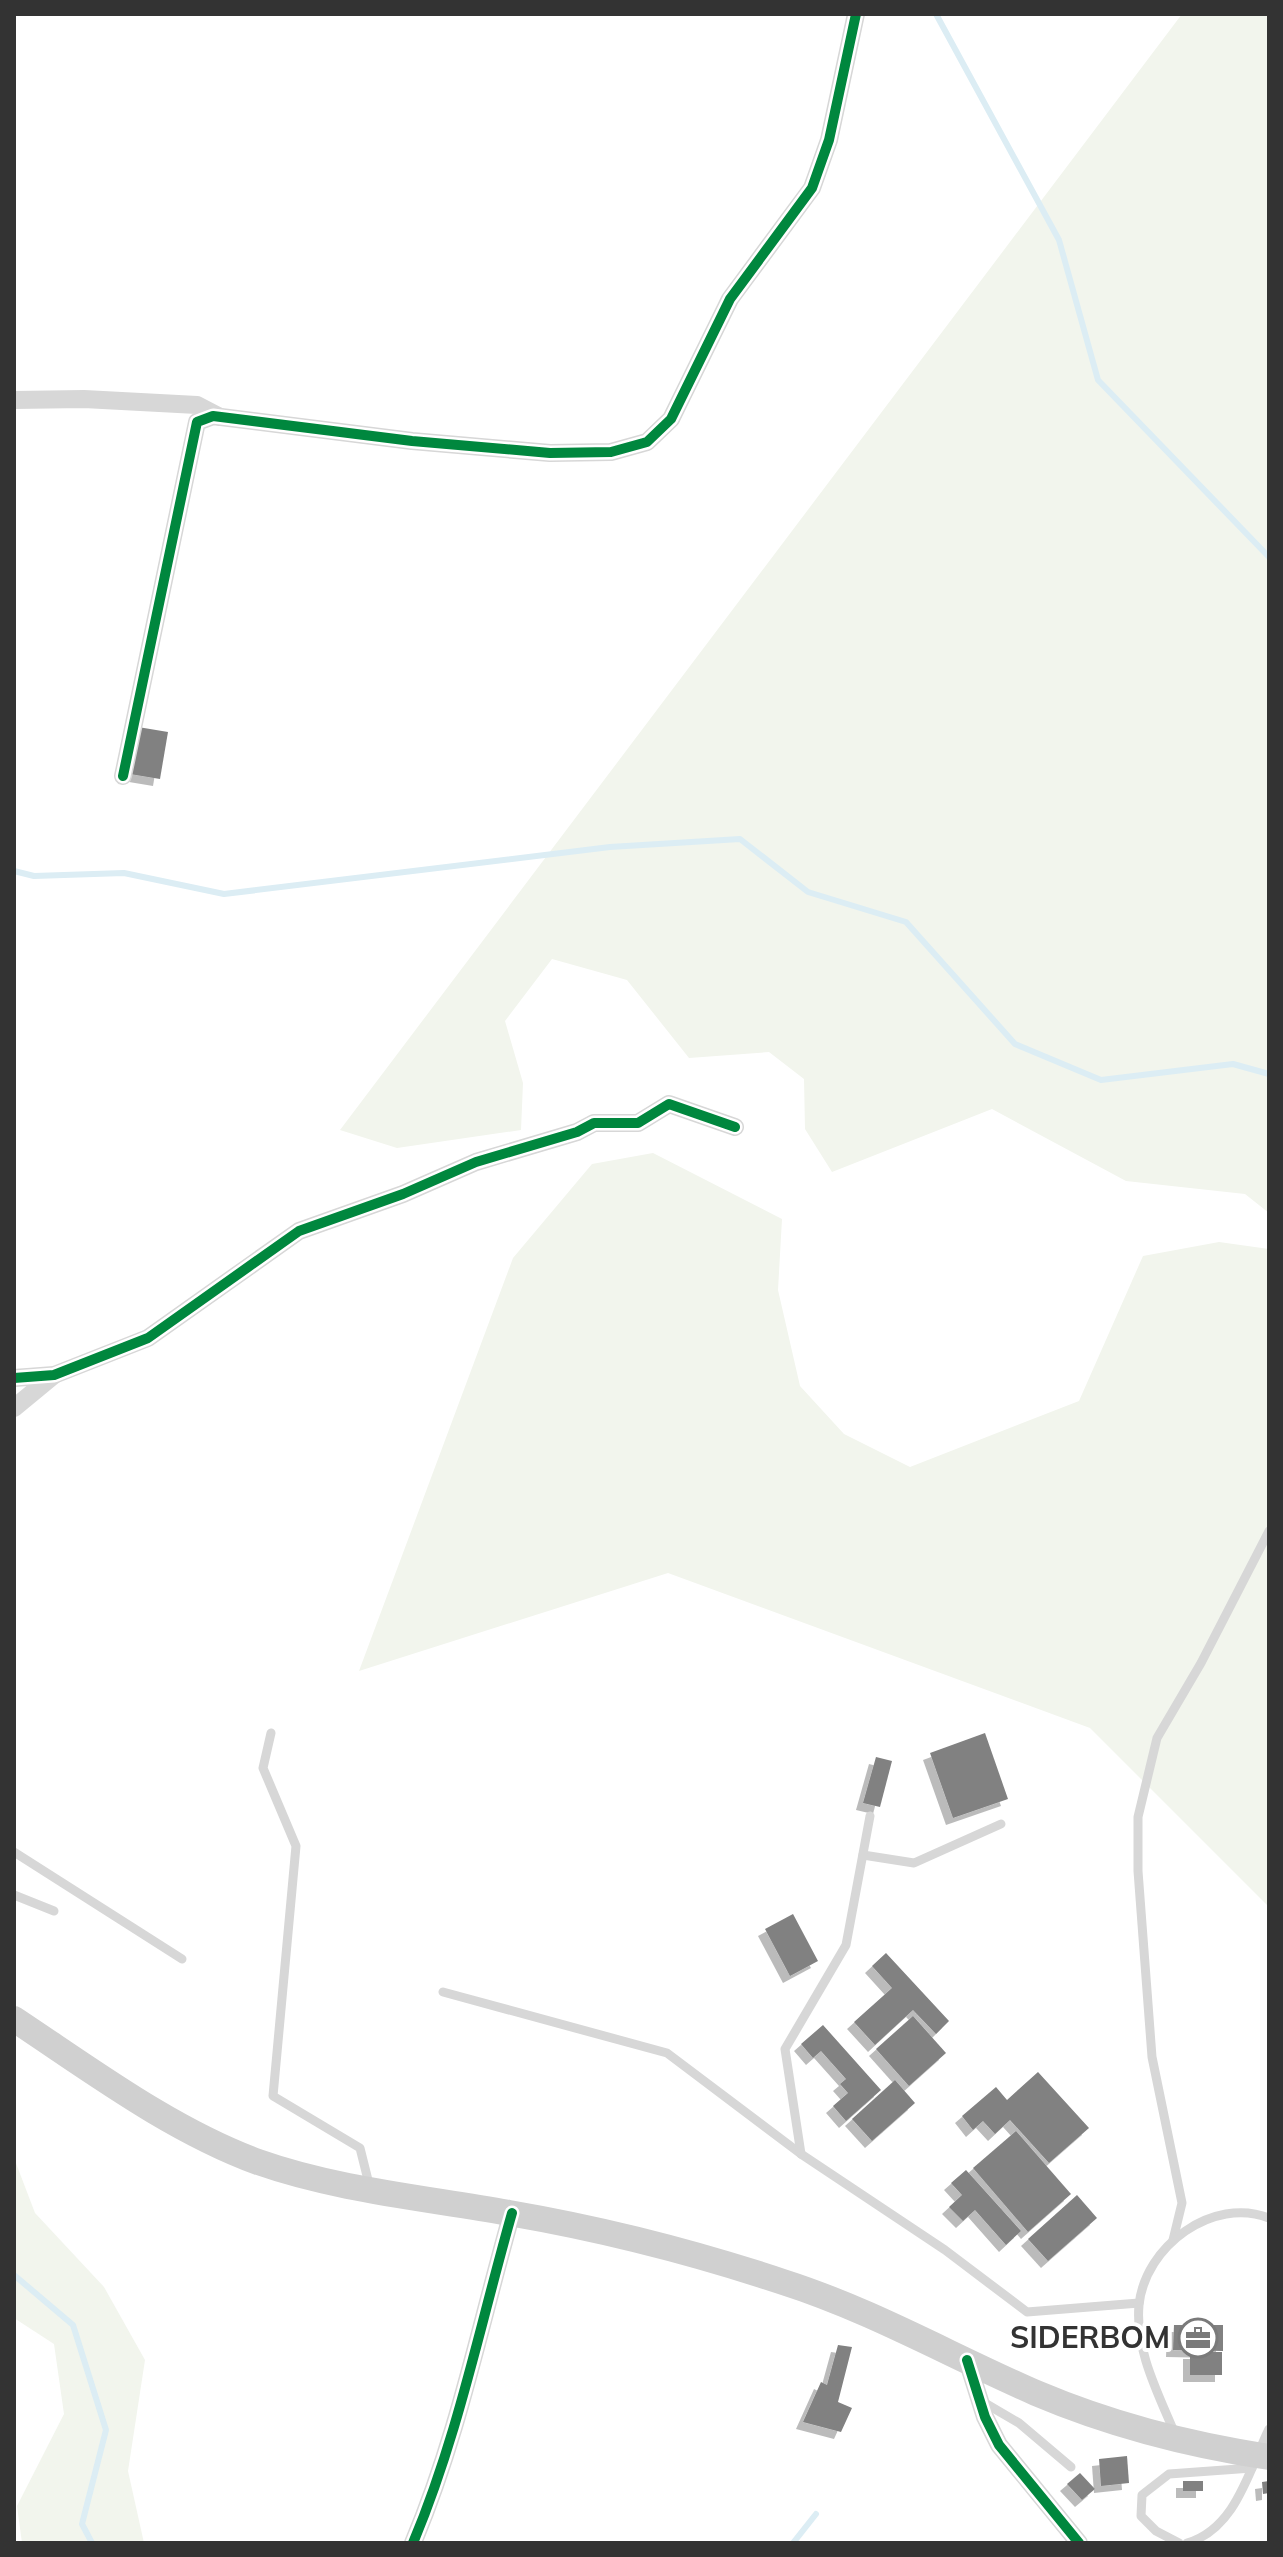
<svg xmlns="http://www.w3.org/2000/svg" width="1283" height="2557" viewBox="0 0 1283 2557" font-family="Mulish,sans-serif">
<defs>
<filter id="shadow"><feDropShadow dx="-7" dy="7" stdDeviation="0" flood-color="#0004"/></filter>
</defs>
<rect width="100%" height="100%" fill="#fff"/>
<g fill="#f2f5ed">
<polygon points="1182,14 1269,14 1269,1213 1245,1194 1126,1181 992,1109 832,1172 805,1129 804,1079 769,1052 689,1058 627,980 552,959 505,1021 523,1083 521,1130 397,1148 340,1130"/>
<polygon points="653,1153 782,1219 778,1290 800,1386 844,1434 910,1467 1079,1401 1143,1256 1219,1242 1269,1249 1269,1907 1090,1728 668,1573 359,1671 513,1258 592,1164"/>
<polygon points="14,2158 35,2213 104,2287 145,2360 128,2471 144,2543 22,2543 17,2506 64,2414 54,2344 14,2318"/>
</g>
<g fill="none" stroke-linecap="round" stroke-linejoin="round">
<g stroke="#dcedf4" stroke-width="6">
<polyline points="936,14 1059,240 1098,380 1269,557"/>
<polyline points="14,871 34,876 124,873 224,894 610,847 740,839 808,892 906,922 1015,1044 1101,1080 1233,1064 1269,1074"/>
<polyline points="14,2275 73,2325 106,2430 82,2524 92,2543"/>
<polyline points="793,2543 816,2514"/>
</g>
</g>
<g fill="#818181" filter="url(#shadow)">
<polygon points="138,727 168,732 160,779 130,774"/>
<polygon points="985,1733 1008,1799 953,1818 930,1753"/>
<polygon points="876,1757 892,1761 880,1807 863,1803"/>
<polygon points="793,1914 818,1961 790,1976 765,1929"/>
<polygon points="886,1953 949,2021 936,2034 913,2010 875,2045 854,2022 892,1988 872,1966"/>
<polygon points="913,2016 946,2053 909,2086 876,2049"/>
<polygon points="823,2025 881,2090 846,2121 833,2106 848,2093 840,2084 846,2079 821,2051 813,2058 801,2044"/>
<polygon points="1038,2072 1089,2128 1049,2163 1010,2120 995,2134 983,2121 973,2130 962,2116 996,2087 1007,2100"/>
<polygon points="895,2080 915,2103 872,2141 852,2119"/>
<polygon points="1016,2131 1071,2194 1028,2232 973,2168"/>
<polygon points="966,2170 1021,2231 1006,2245 975,2210 963,2221 949,2207 962,2195 951,2183"/>
<polygon points="1077,2195 1097,2218 1048,2261 1028,2239"/>
<polygon points="1174,2325 1223,2325 1223,2351 1173,2350"/>
<polygon points="838,2345 852,2347 838,2402 852,2408 841,2432 803,2422 821,2382 827,2385"/>
<rect x="1190" y="2352" width="32" height="23"/>
<polygon points="1127,2456 1129,2483 1101,2486 1099,2459"/>
<polygon points="1080,2473 1095,2489 1082,2500 1067,2484"/>
<rect x="1183" y="2481" width="20" height="10"/>
<polygon points="1269,2481 1269,2493 1263,2494 1262,2482"/>
</g>
<g fill="none" stroke-linecap="round" stroke-linejoin="round">
<g stroke="#d7d7d7" stroke-width="9">
<polyline points="271,1733 263,1768 296,1846 273,2096 360,2148 370,2188"/>
<polyline points="14,1852 182,1959"/>
<polyline points="863,1855 914,1863 1001,1824"/>
<polyline points="14,1895 54,1911"/>
<polyline points="443,1992 667,2053 801,2154 945,2250 1027,2312 1139,2303"/>
<polyline points="801,2154 785,2049 846,1945 870,1816"/>
<polyline points="1173,2240 1182,2203 1152,2057 1138,1871 1138,1817 1157,1738 1201,1663 1269,1531"/>
<polyline points="983,2402 1019,2423 1071,2467"/>
<path d="M1175,2434C1158,2393 1135,2350 1139,2305C1145,2246 1213,2196 1269,2218"/>
<polyline points="1179,2543 1156,2531 1141,2516 1142,2495 1169,2474 1252,2468"/>
<path d="M1187,2543C1236,2529 1249,2470 1269,2429"/>
</g>
<g stroke="#d7d7d7" stroke-width="18">
<polyline points="14,400 84,399 197,405 220,417"/>
<polyline points="123,776 197,422 213,416 412,441 550,453 611,452 647,442 671,419 730,299 812,188 829,140 856,14"/>
<polyline points="14,1378 54,1375 148,1338 299,1231 403,1194 476,1162 577,1132 594,1123 638,1123 669,1104 735,1127"/>
<polyline points="14,1408 54,1375"/>
<polyline points="967,2360 985,2417 999,2445 1079,2543"/>
<path d="M413,2543C458,2436 480,2325 512,2213"/>
</g>
<path stroke="#d0d0d0" stroke-width="26" d="M14,2019C91,2070 171,2130 258,2162C337,2190 426,2198 509,2213C602,2229 693,2252 783,2282C871,2310 951,2356 1036,2393C1109,2424 1190,2445 1269,2457"/>
<defs>
<g id="cycleway">
<polyline points="123,776 197,422 213,416 412,441 550,453 611,452 647,442 671,419 730,299 812,188 829,140 856,14"/>
<polyline points="14,1378 54,1375 148,1338 299,1231 403,1194 476,1162 577,1132 594,1123 638,1123 669,1104 735,1127"/>
<polyline points="967,2360 985,2417 999,2445 1079,2543"/>
<path d="M413,2543C458,2436 480,2325 512,2213"/>
</g>
</defs>
<use href="#cycleway" stroke="#fff" stroke-width="15"/>
<use href="#cycleway" stroke="#00873e" stroke-width="10"/>
</g>
<defs>
<symbol id="office-ring" viewBox="-11 -11 22 22"><circle r="9.5" fill="#fff" stroke="#7a7a7a" stroke-width="1.5"/><path d="M-6-3h4V-5.5h4V-3h4V5H-6ZM-1-4.5V-3h2v-1.5ZM-6 0V1H6V0Z" fill="#7a7a7a"/></symbol>
</defs>
<g fill-rule="evenodd">
<use href="#office-ring" x="1176" y="2316" width="44" height="44"/>
</g>
<g text-anchor="middle" stroke-width="8" stroke-linejoin="round" paint-order="stroke">
<g font-size="30" font-weight="bold" fill="#333" stroke="#fff" text-anchor="end">
<text x="1170" y="2348">SIDERBOM</text>
</g>
</g>
<rect width="1283" height="2557" fill="none" stroke="#333333" stroke-width="32"/>
</svg>
